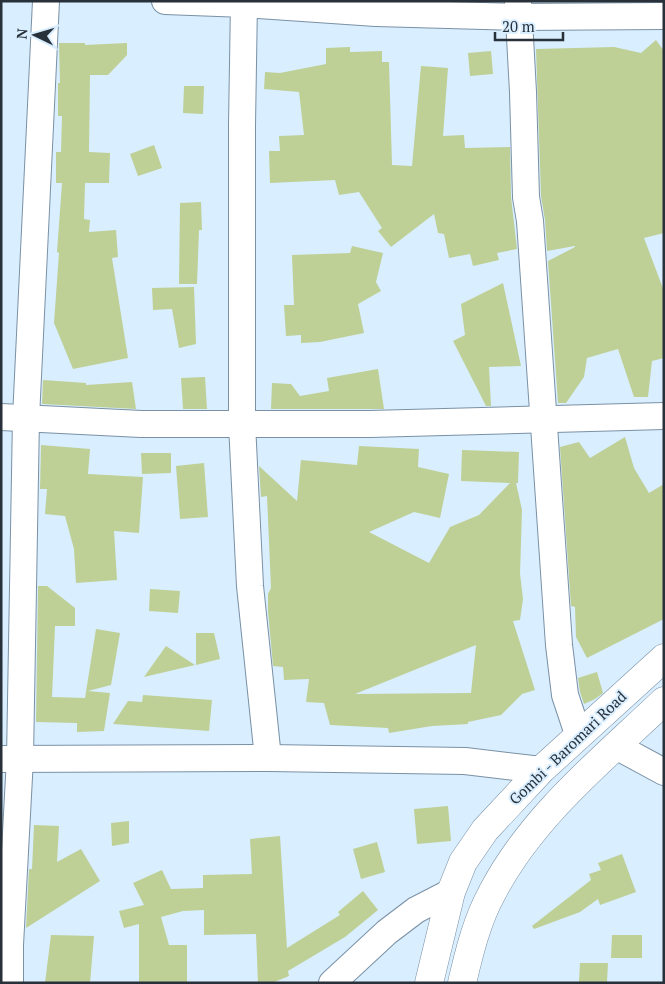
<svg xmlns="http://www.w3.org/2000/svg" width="665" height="984" viewBox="0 0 665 984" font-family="'PT Serif',serif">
<rect width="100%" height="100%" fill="#d9eeff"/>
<g fill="#bed095" fill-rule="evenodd">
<polygon points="656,40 664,51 664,233 644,238 664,291 664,358 652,361 648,397 634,397 618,349 587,358 584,377 566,403 558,403 548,261 575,247 575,246 547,251 545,220 541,196 536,49 614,47 641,53"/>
<polygon points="59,43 85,43 85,45 127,43 127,55 108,75 90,75 89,152 110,153 109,183 85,183 84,219 90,220 89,232 116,230 118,257 112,258 128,358 73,369 54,323 59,253 57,252 62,183 56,183 56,152 61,152 62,116 58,116 58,83 60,83"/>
<polygon points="350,47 350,52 382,51 382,62 389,62 392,165 412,166 421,66 448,68 443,136 464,135 465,148 510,147 511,197 517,249 497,253 499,260 473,266 470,254 449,258 444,234 438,233 434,214 391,247 378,231 382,228 359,192 339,195 335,180 270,183 269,151 280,151 279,136 304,135 299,92 264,89 265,72 280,73 326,64 326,48"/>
<polygon points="491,51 493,74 470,76 468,53"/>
<polygon points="184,86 204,86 203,114 183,113"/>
<polygon points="154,145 162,168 138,176 130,154"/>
<polygon points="201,202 202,230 199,230 197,284 179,284 180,203"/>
<polygon points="352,246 383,253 376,282 381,291 358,304 364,333 320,342 301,343 301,335 286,336 284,305 294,305 292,255 350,253"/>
<polygon points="503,283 521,366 489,367 491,406 486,406 453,341 465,335 461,304"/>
<polygon points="194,287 196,344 179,348 172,309 153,310 152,288"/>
<polygon points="378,369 384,409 271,409 272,383 291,384 300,396 329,391 327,378"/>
<polygon points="205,377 207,409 183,409 181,378"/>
<polygon points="43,380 86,383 86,385 132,382 136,409 42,404"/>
<polygon points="625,437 634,468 649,493 664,484 664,619 587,658 576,637 575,607 571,606 560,447 579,442 590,458"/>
<polygon points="41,445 90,449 88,474 143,477 139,533 114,531 117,580 76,583 74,549 65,516 45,514 47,489 40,489"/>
<path d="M359,446L419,449L418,467L449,474L440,518L414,512L369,532L429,563L450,527L479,515L510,483L461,481L462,450L519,452L518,483H516L522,510L520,574L523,599L520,620L513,621L535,690L522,694L501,715L468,722V724L432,726L389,733L388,728L330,725L324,703L306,702L309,679L284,680L283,667L273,666L268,611V594L271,588L267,496L261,497L259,466L297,501L301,460L357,465ZM476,645L471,693L355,694Z"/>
<polygon points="141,453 171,453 171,473 142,474"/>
<polygon points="204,463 208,517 180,519 176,466"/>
<polygon points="38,586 47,586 75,608 75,626 55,626 52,697 85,698 96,629 120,633 111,685 88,691 110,693 104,731 77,732 77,723 36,722"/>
<polygon points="150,589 180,591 178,613 149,611"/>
<polygon points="196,633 214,633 220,659 196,665"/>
<polygon points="166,646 195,665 144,677"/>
<polygon points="597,672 603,693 595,699 584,704 580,692 578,678"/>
<polygon points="143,695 212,700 209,731 113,724 128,701 142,702"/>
<polygon points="448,806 451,841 417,844 414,809"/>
<polygon points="129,821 129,843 112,846 111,823"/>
<polygon points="34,825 59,826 57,862 81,849 100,881 26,928 29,869 32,869"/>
<polygon points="280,836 287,948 340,915 338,912 363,891 378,910 345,937 288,971 289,976 272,983 258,983 256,934 204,935 204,910 183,911 161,917 169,945 187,945 187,983 139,983 139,924 124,928 119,911 144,905 133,883 162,870 171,889 203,888 203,875 252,874 250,839"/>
<polygon points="377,842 385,872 361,879 353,849"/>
<polygon points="622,854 636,892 600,905 598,899 580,912 534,929 532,926 591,880 589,874 601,870 598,863"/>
<polygon points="51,935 94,936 90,983 45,983"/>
<polygon points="612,935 642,935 642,958 611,958"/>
<polygon points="580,963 608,963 607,982 579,982"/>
</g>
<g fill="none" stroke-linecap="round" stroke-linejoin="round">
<defs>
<g id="street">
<polyline points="165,1 245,4 376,13 519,17 664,16"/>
<polyline points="244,1 242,125 242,424 250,586 268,758"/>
<polyline points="518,1 523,92 526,197 530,221 559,645 565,695 578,734"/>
<polyline points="1,417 141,424 370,424 664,416"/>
<polyline points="616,746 664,772"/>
<polyline points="1,759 268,758 465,761 541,770"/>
<polyline points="10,983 10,945 20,758 26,418 46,1"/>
<polyline points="332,983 387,932 416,910 451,892"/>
</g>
<g id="primary">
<polyline points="429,983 451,892 463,862 485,830 541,770 664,658"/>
<path d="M462,983C469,953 477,920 492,893C532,816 602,760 664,701"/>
</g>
</defs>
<use href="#street" stroke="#7a91a5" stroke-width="28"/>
<use href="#primary" stroke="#7a91a5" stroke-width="29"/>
<use href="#street" stroke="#fff" stroke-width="26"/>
<use href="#primary" stroke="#fff" stroke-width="28"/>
</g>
<g text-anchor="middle" stroke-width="4" stroke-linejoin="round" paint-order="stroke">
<g font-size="15" fill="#28313a" stroke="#d9eeff">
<text transform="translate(568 748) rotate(-44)" y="5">Gombi - Baromari Road</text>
</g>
</g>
<rect width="665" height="984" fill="none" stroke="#28313a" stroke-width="5"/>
<g transform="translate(35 35) rotate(275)" stroke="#d9eeff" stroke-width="4" paint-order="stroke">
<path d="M0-4L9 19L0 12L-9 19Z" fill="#28313a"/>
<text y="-8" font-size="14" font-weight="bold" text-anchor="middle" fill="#28313a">N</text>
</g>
<path d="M495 32v8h68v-8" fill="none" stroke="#28313a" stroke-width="2.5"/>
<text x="502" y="32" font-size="15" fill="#28313a" stroke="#d9eeff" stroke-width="4" paint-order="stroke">20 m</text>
</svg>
